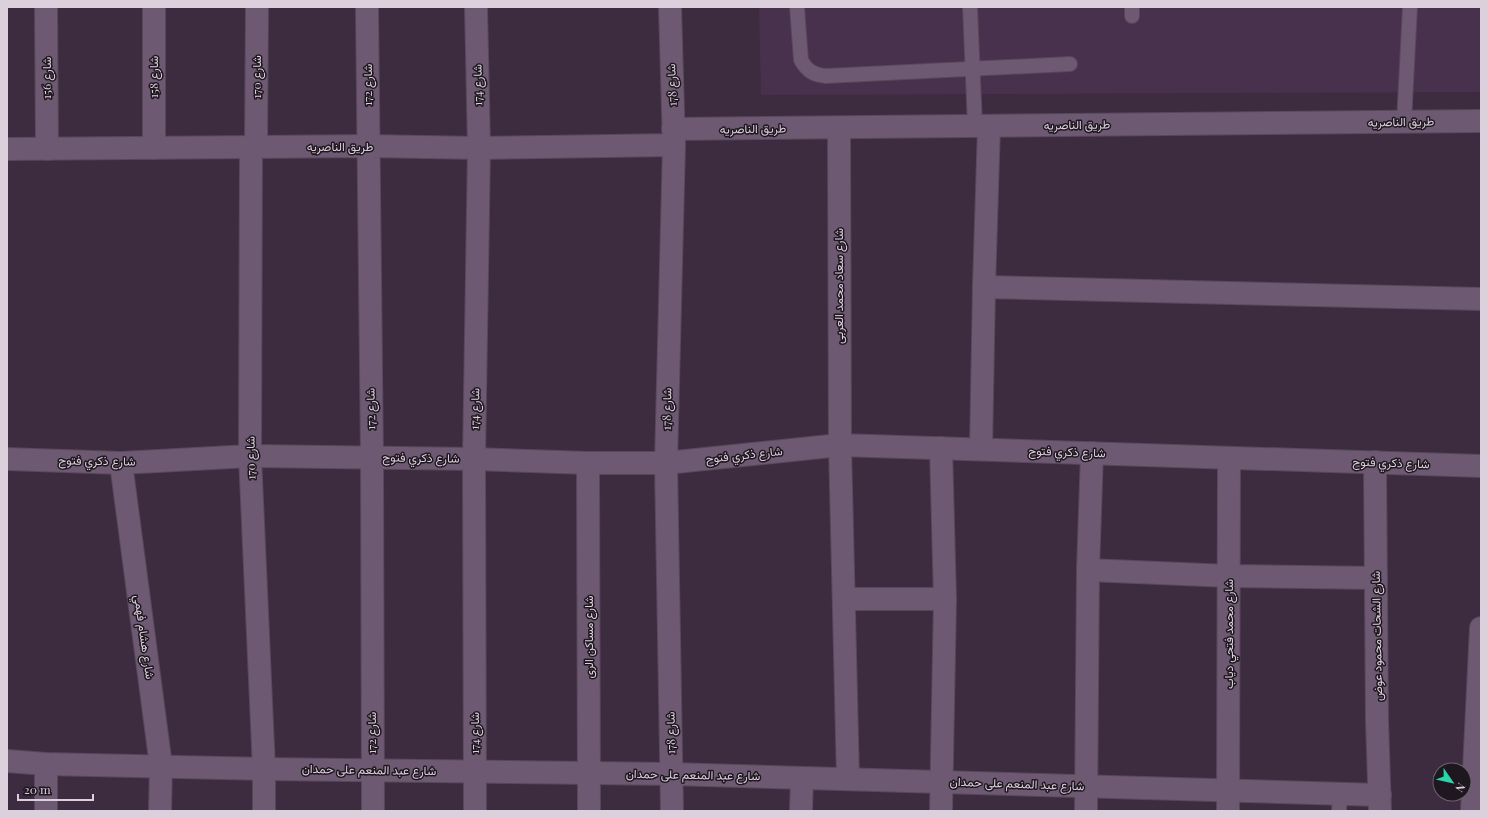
<svg xmlns="http://www.w3.org/2000/svg" width="1488" height="818" viewBox="0 0 1488 818" font-family="'Playfair Display',Vazirmatn,serif">
<rect width="100%" height="100%" fill="#3d2b40"/>
<polygon fill="#48314c" points="759,7 1481,7 1481,92 761,95"/>
<g fill="none" stroke-linecap="round" stroke-linejoin="round">
<defs>
<g id="lane">
<path d="M797,7L801,60C807,71 814,75 826,76L1070,64"/>
<polyline points="970,7 975,126"/>
<polyline points="1132,16 1132,7"/>
<polyline points="1404,122 1410,7"/>
<polyline points="1339,811 1340,794"/>
</g>
<g id="street">
<polyline points="46,7 47,149"/>
<polyline points="367,7 372,458 373,811"/>
<polyline points="670,7 674,145 666,463 672,811"/>
<polyline points="839,128 840,445 848,779"/>
<polyline points="673,129 1481,121"/>
<polyline points="251,147 250,456 264,769 264,811"/>
<polyline points="256,147 257,7"/>
<polyline points="154,148 154,7"/>
<polyline points="7,149 368,146 479,148 674,145"/>
<polyline points="984,287 1481,299"/>
<polyline points="981,449 984,287 989,126"/>
<polyline points="7,459 121,463 250,456 474,459 588,463 666,463 840,445 1481,466"/>
<polyline points="1375,462 1377,721 1380,811"/>
<polyline points="121,463 161,766 160,811"/>
<polyline points="588,463 589,811"/>
<polyline points="1088,570 1229,576 1376,578"/>
<polyline points="845,599 945,599"/>
<polyline points="7,761 46,764 264,769 672,774 1380,795"/>
<polyline points="46,764 46,811"/>
<polyline points="475,811 474,459 479,148 476,7"/>
<polyline points="801,811 802,778"/>
<polyline points="941,811 945,599 941,448"/>
<polyline points="1086,811 1088,570 1092,453"/>
<polyline points="1228,811 1229,458"/>
<polyline points="1472,811 1481,628"/>
</g>
</defs>
<use href="#lane" stroke="#574859" stroke-width="16"/>
<use href="#street" stroke="#574859" stroke-width="24"/>
<use href="#lane" stroke="#6d5971" stroke-width="14"/>
<use href="#street" stroke="#6d5971" stroke-width="22"/>
</g>
<g text-anchor="middle" stroke-width="3" stroke-linejoin="round" paint-order="stroke">
<g font-size="12" fill="#dcd0dd" stroke="#1f1720">
<text transform="translate(154 77) rotate(-90)" y="4">شارع 158</text>
<text transform="translate(257 77) rotate(-90)" y="4">شارع 170</text>
<text transform="translate(47 78) rotate(-90)" y="4">شارع 156</text>
<text transform="translate(368 85) rotate(-90)" y="4">شارع 172</text>
<text transform="translate(478 85) rotate(-91)" y="4">شارع 174</text>
<text transform="translate(672 85) rotate(-92)" y="4">شارع 178</text>
<text transform="translate(1401 122) rotate(-1)" y="4">طريق الناصريه</text>
<text transform="translate(1077 125) rotate(-1)" y="4">طريق الناصريه</text>
<text transform="translate(753 129) rotate(-1)" y="4">طريق الناصريه</text>
<text x="340" y="151">طريق الناصريه</text>
<text transform="translate(839 286) rotate(-90)" y="4">شارع سعاد محمد العربى</text>
<text transform="translate(371 409) rotate(-91)" y="4">شارع 172</text>
<text transform="translate(475 409) rotate(-89)" y="4">شارع 174</text>
<text transform="translate(667 409) rotate(-89)" y="4">شارع 178</text>
<text transform="translate(1067 452) rotate(2)" y="4">شارع ذكري فتوح</text>
<text transform="translate(744 455) rotate(-6)" y="4">شارع ذكري فتوح</text>
<text transform="translate(251 458) rotate(-91)" y="4">شارع 170</text>
<text transform="translate(421 458) rotate(1)" y="4">شارع ذكري فتوح</text>
<text transform="translate(97 461) rotate(1)" y="4">شارع ذكري فتوح</text>
<text transform="translate(1391 463) rotate(2)" y="4">شارع ذكري فتوح</text>
<text transform="translate(1229 634) rotate(-90)" y="4">شارع محمد فتحي دياب</text>
<text transform="translate(1377 636) rotate(-91)" y="4">شارع الشحات محمود عوض</text>
<text transform="translate(144 637) rotate(82)" y="4">شارع هشام فهمي</text>
<text transform="translate(589 637) rotate(-90)" y="4">شارع مساكن الرى</text>
<text transform="translate(372 733) rotate(-90)" y="4">شارع 172</text>
<text transform="translate(475 733) rotate(-90)" y="4">شارع 174</text>
<text transform="translate(671 733) rotate(-91)" y="4">شارع 178</text>
<text transform="translate(369 770) rotate(1)" y="4">شارع عبد المنعم على حمدان</text>
<text transform="translate(693 775) rotate(1)" y="4">شارع عبد المنعم على حمدان</text>
<text transform="translate(1017 784) rotate(2)" y="4">شارع عبد المنعم على حمدان</text>
</g>
</g>
<rect width="1488" height="818" fill="none" stroke="#dcd0dd" stroke-width="16"/>
<g transform="translate(1452 782) rotate(124)"><circle r="19" fill="#1f1720" stroke="#6b616c"/>
<path d="M0-3L7 15L0 10L-7 15Z" fill="#2ad5ac"/>
<text y="-6" font-size="11" font-weight="bold" text-anchor="middle" fill="#dcd0dd">N</text>
</g>
<path d="M18 794v6h75v-6" fill="none" stroke="#dcd0dd" stroke-width="2"/>
<text x="24" y="794" font-size="12" fill="#dcd0dd" stroke="#1f1720" stroke-width="3" paint-order="stroke">20 m</text>
</svg>
